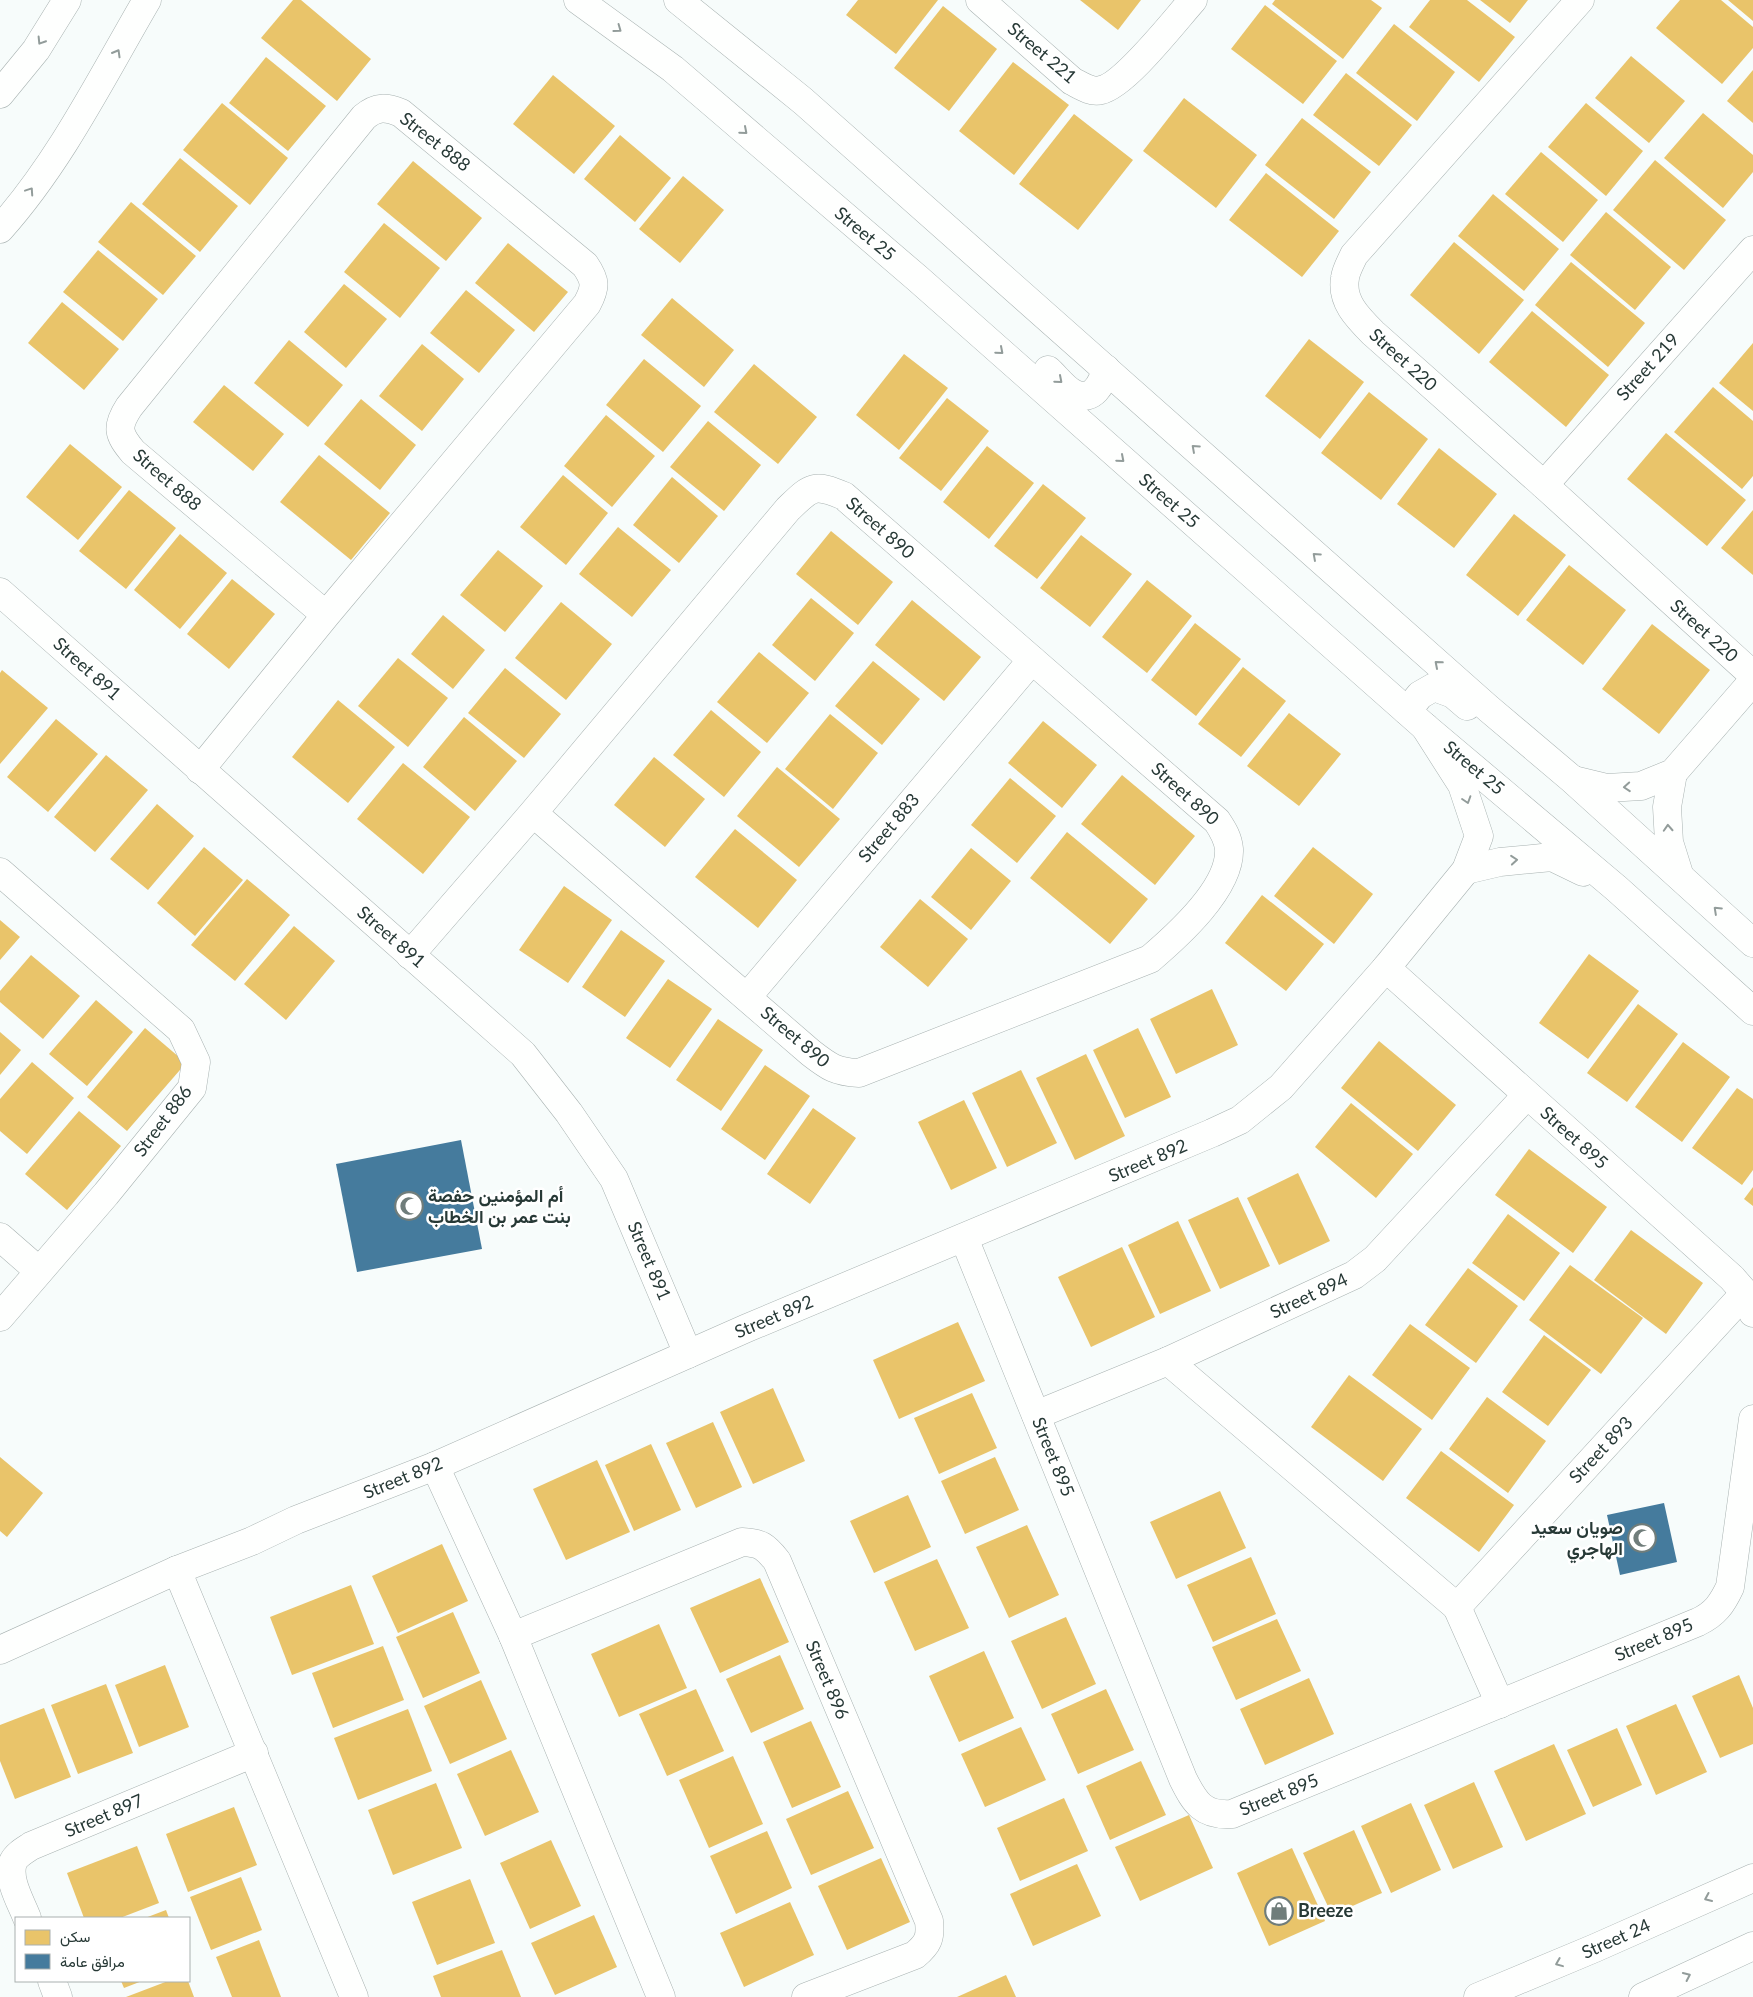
<svg xmlns="http://www.w3.org/2000/svg" width="1753" height="1997" viewBox="0 0 1753 1997" font-family="Lato,Vazirmatn,sans-serif">
<rect width="100%" height="100%" fill="#f7fcfb"/>
<g fill="#e9c46a">
<polygon points="293,0 301,0 371,59 337,101 261,38"/>
<polygon points="858,0 938,0 896,54 846,15"/>
<polygon points="1080,0 1141,0 1118,30"/>
<polygon points="1275,0 1371,0 1382,8 1343,59 1272,4"/>
<polygon points="1430,0 1467,0 1515,37 1479,82 1409,27"/>
<polygon points="1480,0 1528,0 1510,23"/>
<polygon points="1680,0 1721,0 1753,27 1753,48 1722,84 1656,28"/>
<polygon points="1728,0 1753,0 1753,21"/>
<polygon points="1265,5 1337,61 1303,104 1231,49"/>
<polygon points="943,6 997,49 949,111 894,68"/>
<polygon points="1394,24 1455,72 1417,121 1356,73"/>
<polygon points="1631,56 1685,101 1649,143 1595,98"/>
<polygon points="266,57 326,106 288,151 229,103"/>
<polygon points="1013,62 1069,105 1014,175 959,131"/>
<polygon points="1753,70 1753,123 1727,101"/>
<polygon points="1346,73 1412,125 1379,166 1313,115"/>
<polygon points="553,75 615,126 574,174 513,124"/>
<polygon points="1184,98 1257,155 1216,208 1143,151"/>
<polygon points="222,103 288,158 250,205 183,150"/>
<polygon points="1586,103 1643,151 1606,196 1548,147"/>
<polygon points="1703,113 1753,155 1753,172 1723,208 1664,158"/>
<polygon points="1074,114 1133,160 1078,230 1019,184"/>
<polygon points="1302,118 1371,172 1334,219 1265,165"/>
<polygon points="620,135 671,178 635,222 584,179"/>
<polygon points="1541,152 1598,200 1563,242 1505,194"/>
<polygon points="180,158 238,206 200,252 142,204"/>
<polygon points="1655,160 1726,220 1684,270 1613,210"/>
<polygon points="413,161 482,218 446,261 377,204"/>
<polygon points="1266,173 1339,231 1302,277 1229,220"/>
<polygon points="683,176 724,210 680,263 639,229"/>
<polygon points="1493,194 1559,249 1524,291 1458,236"/>
<polygon points="131,202 196,256 163,295 98,242"/>
<polygon points="1606,212 1671,267 1635,310 1570,255"/>
<polygon points="384,223 440,268 400,318 344,272"/>
<polygon points="1454,242 1524,300 1479,354 1410,295"/>
<polygon points="508,243 568,292 534,332 475,283"/>
<polygon points="98,250 158,299 123,341 63,292"/>
<polygon points="1571,262 1645,323 1608,367 1535,305"/>
<polygon points="344,284 387,319 346,368 304,332"/>
<polygon points="466,290 515,330 479,373 430,333"/>
<polygon points="672,298 734,350 704,387 641,335"/>
<polygon points="62,302 119,349 84,390 28,343"/>
<polygon points="1532,311 1609,375 1566,427 1489,362"/>
<polygon points="1309,339 1364,382 1320,439 1265,396"/>
<polygon points="289,340 343,385 308,427 254,383"/>
<polygon points="1753,343 1753,411 1719,383"/>
<polygon points="422,344 464,379 422,431 379,396"/>
<polygon points="904,354 948,388 899,450 856,415"/>
<polygon points="644,359 701,406 663,452 606,405"/>
<polygon points="754,364 817,417 778,464 714,412"/>
<polygon points="224,385 284,434 253,471 193,422"/>
<polygon points="1713,387 1753,421 1753,476 1742,489 1674,432"/>
<polygon points="1369,392 1428,439 1381,500 1321,453"/>
<polygon points="947,398 989,431 941,491 899,458"/>
<polygon points="361,399 416,445 380,490 324,444"/>
<polygon points="606,415 655,456 612,507 564,466"/>
<polygon points="708,421 761,465 724,511 670,467"/>
<polygon points="1666,433 1746,500 1707,546 1627,479"/>
<polygon points="70,444 122,487 78,540 26,497"/>
<polygon points="987,446 1034,483 989,539 943,502"/>
<polygon points="1439,448 1497,494 1454,548 1397,504"/>
<polygon points="319,455 390,513 351,560 280,502"/>
<polygon points="563,475 608,513 566,565 520,527"/>
<polygon points="672,477 718,516 679,563 633,525"/>
<polygon points="1043,484 1086,518 1037,579 994,546"/>
<polygon points="129,490 176,528 126,589 79,551"/>
<polygon points="1753,510 1753,575 1721,548"/>
<polygon points="1514,514 1566,555 1518,616 1466,575"/>
<polygon points="618,527 671,570 632,617 579,574"/>
<polygon points="831,531 893,582 858,625 796,574"/>
<polygon points="180,534 227,573 180,629 134,590"/>
<polygon points="1081,535 1132,574 1090,627 1040,588"/>
<polygon points="498,550 543,586 505,632 460,595"/>
<polygon points="1569,565 1626,610 1583,665 1526,620"/>
<polygon points="232,579 275,614 229,669 187,634"/>
<polygon points="1147,580 1192,616 1147,673 1102,637"/>
<polygon points="811,598 854,633 815,681 772,645"/>
<polygon points="912,600 981,657 944,701 875,645"/>
<polygon points="561,602 612,644 566,700 515,658"/>
<polygon points="443,615 485,650 453,689 411,654"/>
<polygon points="1195,623 1241,659 1196,716 1151,680"/>
<polygon points="1652,624 1710,670 1659,734 1602,689"/>
<polygon points="759,652 809,693 767,743 717,702"/>
<polygon points="398,658 448,698 408,747 358,706"/>
<polygon points="873,661 920,699 882,745 835,706"/>
<polygon points="1243,667 1286,701 1241,757 1198,724"/>
<polygon points="505,668 561,714 524,758 468,713"/>
<polygon points="2,670 48,708 0,764 0,673"/>
<polygon points="338,700 395,747 348,803 292,757"/>
<polygon points="711,710 761,752 724,797 673,755"/>
<polygon points="1289,713 1341,754 1299,806 1247,766"/>
<polygon points="830,714 878,753 833,809 785,769"/>
<polygon points="464,717 517,761 475,811 423,767"/>
<polygon points="56,719 98,754 48,812 7,777"/>
<polygon points="1043,721 1097,765 1062,808 1008,763"/>
<polygon points="106,755 148,790 95,852 54,817"/>
<polygon points="654,757 705,799 665,847 614,805"/>
<polygon points="403,763 470,817 423,874 357,819"/>
<polygon points="777,767 840,819 799,867 737,816"/>
<polygon points="1122,775 1195,836 1155,885 1081,824"/>
<polygon points="1010,778 1056,816 1017,863 971,825"/>
<polygon points="157,804 194,836 148,890 110,859"/>
<polygon points="735,829 797,880 758,928 695,877"/>
<polygon points="1067,832 1148,899 1110,944 1030,878"/>
<polygon points="204,847 243,880 195,936 157,903"/>
<polygon points="1313,847 1373,894 1334,944 1274,896"/>
<polygon points="971,848 1011,881 971,930 931,897"/>
<polygon points="247,879 290,915 235,981 191,945"/>
<polygon points="564,886 612,920 568,983 519,950"/>
<polygon points="1262,895 1324,944 1286,991 1225,943"/>
<polygon points="920,899 968,939 928,987 880,947"/>
<polygon points="0,920 20,937 0,960"/>
<polygon points="294,926 335,961 286,1020 244,984"/>
<polygon points="621,930 665,961 625,1017 582,987"/>
<polygon points="1589,954 1639,991 1588,1059 1539,1023"/>
<polygon points="31,955 80,996 43,1039 0,1002 0,991"/>
<polygon points="668,979 712,1009 670,1068 626,1038"/>
<polygon points="1212,989 1238,1045 1176,1074 1150,1019"/>
<polygon points="96,1000 133,1032 87,1086 49,1054"/>
<polygon points="1638,1004 1678,1034 1627,1102 1587,1073"/>
<polygon points="718,1019 763,1050 721,1111 676,1080"/>
<polygon points="145,1028 186,1063 127,1131 87,1097"/>
<polygon points="1138,1028 1171,1097 1125,1118 1093,1050"/>
<polygon points="0,1032 21,1050 0,1075"/>
<polygon points="1379,1041 1456,1105 1418,1151 1341,1088"/>
<polygon points="1683,1042 1730,1077 1682,1142 1635,1107"/>
<polygon points="1086,1054 1125,1136 1075,1160 1036,1078"/>
<polygon points="32,1062 74,1098 27,1154 0,1131 0,1099"/>
<polygon points="765,1065 810,1096 765,1160 721,1129"/>
<polygon points="1021,1070 1057,1143 1007,1167 972,1093"/>
<polygon points="1737,1088 1753,1099 1753,1170 1742,1185 1692,1148"/>
<polygon points="964,1100 997,1168 951,1190 918,1122"/>
<polygon points="1351,1103 1413,1154 1376,1198 1315,1147"/>
<polygon points="813,1108 856,1138 810,1204 767,1174"/>
<polygon points="79,1111 121,1146 67,1210 25,1174"/>
<polygon points="1529,1149 1607,1207 1573,1253 1495,1195"/>
<polygon points="1298,1173 1330,1241 1279,1265 1247,1198"/>
<polygon points="1753,1187 1753,1206 1744,1199"/>
<polygon points="1238,1197 1270,1266 1220,1289 1188,1220"/>
<polygon points="1508,1214 1560,1253 1524,1301 1472,1263"/>
<polygon points="1178,1221 1211,1291 1160,1314 1128,1245"/>
<polygon points="1631,1230 1703,1283 1666,1334 1594,1280"/>
<polygon points="1122,1247 1155,1317 1091,1347 1058,1277"/>
<polygon points="1570,1265 1643,1318 1601,1374 1529,1320"/>
<polygon points="1468,1268 1518,1306 1476,1363 1425,1325"/>
<polygon points="958,1322 985,1381 899,1419 873,1360"/>
<polygon points="1410,1324 1470,1368 1432,1420 1372,1375"/>
<polygon points="1544,1335 1591,1370 1548,1426 1502,1392"/>
<polygon points="1349,1375 1422,1429 1383,1481 1311,1427"/>
<polygon points="773,1388 805,1461 753,1484 720,1412"/>
<polygon points="972,1393 997,1448 939,1474 914,1418"/>
<polygon points="1487,1397 1546,1441 1508,1493 1449,1449"/>
<polygon points="713,1422 742,1487 696,1508 666,1443"/>
<polygon points="651,1444 681,1510 634,1531 605,1465"/>
<polygon points="1441,1451 1514,1505 1479,1552 1406,1498"/>
<polygon points="0,1457 43,1493 7,1537 0,1531"/>
<polygon points="995,1457 1019,1510 965,1534 941,1481"/>
<polygon points="597,1460 630,1532 566,1560 533,1489"/>
<polygon points="1220,1491 1246,1548 1176,1579 1150,1522"/>
<polygon points="908,1495 931,1547 874,1573 850,1521"/>
<polygon points="1027,1525 1059,1595 1009,1618 976,1547"/>
<polygon points="442,1544 468,1601 398,1633 372,1576"/>
<polygon points="1251,1557 1276,1614 1213,1642 1187,1585"/>
<polygon points="937,1559 969,1628 915,1651 884,1582"/>
<polygon points="760,1578 789,1642 720,1673 690,1608"/>
<polygon points="351,1585 374,1644 292,1675 270,1617"/>
<polygon points="453,1612 480,1673 423,1698 396,1637"/>
<polygon points="1066,1617 1096,1684 1042,1709 1011,1641"/>
<polygon points="1277,1619 1301,1671 1236,1700 1212,1647"/>
<polygon points="659,1624 687,1688 619,1717 591,1654"/>
<polygon points="383,1646 404,1700 333,1728 312,1673"/>
<polygon points="984,1651 1014,1718 959,1742 929,1676"/>
<polygon points="780,1655 804,1709 751,1733 726,1679"/>
<polygon points="165,1665 189,1727 139,1747 115,1685"/>
<polygon points="1739,1675 1753,1708 1753,1744 1720,1758 1692,1696"/>
<polygon points="1309,1678 1334,1734 1265,1765 1240,1709"/>
<polygon points="481,1680 507,1739 450,1764 424,1706"/>
<polygon points="106,1684 133,1753 78,1774 51,1705"/>
<polygon points="696,1689 724,1751 667,1776 639,1714"/>
<polygon points="1106,1689 1134,1750 1078,1774 1051,1714"/>
<polygon points="1676,1704 1707,1772 1656,1795 1626,1726"/>
<polygon points="44,1708 71,1777 15,1799 0,1761 0,1725"/>
<polygon points="408,1709 432,1771 358,1800 334,1738"/>
<polygon points="811,1721 841,1787 792,1808 763,1742"/>
<polygon points="1021,1727 1046,1780 985,1807 961,1754"/>
<polygon points="1617,1728 1642,1785 1593,1807 1567,1750"/>
<polygon points="1554,1744 1586,1814 1526,1841 1494,1771"/>
<polygon points="511,1750 539,1812 485,1836 457,1774"/>
<polygon points="733,1756 763,1824 709,1848 679,1780"/>
<polygon points="1141,1761 1166,1815 1110,1840 1086,1786"/>
<polygon points="1474,1782 1503,1847 1453,1869 1424,1805"/>
<polygon points="436,1783 462,1848 393,1875 368,1810"/>
<polygon points="848,1791 874,1848 811,1875 786,1819"/>
<polygon points="1064,1798 1088,1851 1020,1881 997,1828"/>
<polygon points="1411,1803 1441,1870 1391,1893 1361,1826"/>
<polygon points="234,1807 257,1865 188,1892 166,1834"/>
<polygon points="1189,1815 1213,1868 1140,1901 1115,1847"/>
<polygon points="1354,1830 1382,1893 1332,1915 1303,1853"/>
<polygon points="767,1831 792,1888 736,1914 710,1856"/>
<polygon points="551,1840 581,1906 530,1929 500,1863"/>
<polygon points="137,1846 159,1903 120,1918 84,1918 67,1873"/>
<polygon points="1292,1848 1325,1921 1269,1946 1237,1873"/>
<polygon points="881,1858 910,1922 847,1950 818,1886"/>
<polygon points="1077,1864 1101,1916 1033,1946 1010,1894"/>
<polygon points="241,1877 262,1930 211,1950 190,1897"/>
<polygon points="470,1879 495,1943 437,1965 412,1902"/>
<polygon points="790,1902 814,1955 744,1987 720,1933"/>
<polygon points="166,1910 169,1918 145,1918"/>
<polygon points="594,1915 617,1967 555,1995 531,1943"/>
<polygon points="259,1940 281,1997 232,1997 216,1957"/>
<polygon points="502,1950 521,1997 441,1997 433,1976"/>
<polygon points="1006,1975 1016,1997 957,1997"/>
<polygon points="121,1981 142,1981 124,1988"/>
<polygon points="168,1981 188,1981 194,1997 126,1997"/>
</g>
<g fill="#457b9d">
<polygon points="461,1140 482,1249 357,1272 336,1164"/>
<polygon points="1664,1503 1677,1562 1620,1575 1607,1515"/>
</g>
<g fill="none" stroke-linecap="round" stroke-linejoin="round">
<defs>
<g id="minor">
<polyline points="578,0 673,69 917,278 1425,727 1616,888 1753,1011"/>
<polyline points="678,0 803,101 1489,709 1573,780 1753,943"/>
<path d="M980,0L1072,81C1080,85 1091,93 1101,90C1125,85 1175,20 1193,0"/>
<path d="M1580,0L1354,255C1351,262 1346,270 1345,278C1341,301 1357,317 1373,333L1544,485L1753,675"/>
<polyline points="0,94 36,50 67,0"/>
<path d="M0,229C60,162 102,77 147,0"/>
<path d="M1048,370C1056,377 1065,390 1075,394C1093,402 1102,384 1106,369"/>
<polyline points="1544,485 1753,250"/>
<polyline points="0,592 523,1054 569,1113 614,1179 688,1354"/>
<polyline points="1407,711 1420,695 1434,687 1453,694 1467,706"/>
<path d="M200,770L326,615L587,304C596,287 596,281 585,265L401,113C386,107 377,106 364,117L129,407C116,427 118,434 133,452L326,615"/>
<polyline points="1673,773 1667,807 1669,842 1679,874"/>
<polyline points="1574,780 1607,788 1641,786 1673,773 1753,681"/>
<polyline points="1466,870 1500,862 1552,857 1583,872"/>
<polyline points="0,872 181,1030 196,1062 192,1088 106,1194 0,1317"/>
<path d="M410,955L533,813L788,509C811,487 813,483 844,496L1217,821C1223,830 1228,838 1229,849C1231,888 1177,936 1150,959L859,1073C836,1072 829,1067 811,1053L533,813"/>
<polyline points="1386,968 1732,1278 1745,1293 1753,1313"/>
<polyline points="747,997 1032,660"/>
<polyline points="0,1237 39,1271"/>
<path d="M964,1238L1183,1779C1195,1803 1203,1816 1232,1814L1698,1622C1715,1614 1722,1604 1730,1587L1753,1419"/>
<polyline points="1168,1361 1457,1607"/>
<polyline points="1036,1415 1168,1361 1354,1275 1375,1259 1526,1096"/>
<polyline points="435,1466 513,1636 661,1997"/>
<polyline points="177,1570 354,1997"/>
<path d="M513,1636L742,1542C761,1543 765,1546 777,1561L929,1921C931,1938 928,1944 915,1955L806,1997"/>
<polyline points="0,1650 177,1570 252,1541 296,1520 435,1466 747,1328 1212,1133 1240,1120 1281,1087 1386,968 1466,870 1479,836 1462,785 1425,727"/>
<polyline points="1500,1704 1457,1607 1745,1293"/>
<path d="M27,1918C21,1902 7,1880 13,1862C16,1855 25,1850 31,1846L254,1753"/>
<polyline points="52,1981 58,1997"/>
<polyline points="1478,1997 1595,1948 1753,1878"/>
<polyline points="1643,1997 1753,1946"/>
</g>
</defs>
<use href="#minor" stroke="#a8b2b1" stroke-width="29"/>
<use href="#minor" stroke="#fefffe" stroke-width="28"/>
</g>
<defs><path id="oneway-chevron" d="M-2-3.5L2.5 0L-2 3.5" fill="none" stroke-width="1.6" stroke-linecap="round" stroke-linejoin="round" transform="scale(1.25)"/></defs>
<g stroke="#929c9a">
<use href="#oneway-chevron" transform="translate(618 29) rotate(36)"/>
<use href="#oneway-chevron" transform="translate(41 41) rotate(122)"/>
<use href="#oneway-chevron" transform="translate(117 53) rotate(-60)"/>
<use href="#oneway-chevron" transform="translate(744 131) rotate(41)"/>
<use href="#oneway-chevron" transform="translate(30 191) rotate(-56)"/>
<use href="#oneway-chevron" transform="translate(1000 351) rotate(41)"/>
<use href="#oneway-chevron" transform="translate(1059 380) rotate(41)"/>
<use href="#oneway-chevron" transform="translate(1195 448) rotate(-138)"/>
<use href="#oneway-chevron" transform="translate(1121 459) rotate(41)"/>
<use href="#oneway-chevron" transform="translate(1316 556) rotate(-138)"/>
<use href="#oneway-chevron" transform="translate(1438 664) rotate(-139)"/>
<use href="#oneway-chevron" transform="translate(1627 787) rotate(176)"/>
<use href="#oneway-chevron" transform="translate(1467 800) rotate(72)"/>
<use href="#oneway-chevron" transform="translate(1668 828) rotate(-93)"/>
<use href="#oneway-chevron" transform="translate(1514 860) rotate(-5)"/>
<use href="#oneway-chevron" transform="translate(1717 910) rotate(-137)"/>
<use href="#oneway-chevron" transform="translate(1708 1898) rotate(156)"/>
<use href="#oneway-chevron" transform="translate(1559 1963) rotate(158)"/>
<use href="#oneway-chevron" transform="translate(1687 1976) rotate(-25)"/>
</g>
<defs>
<symbol id="mosque-ring" viewBox="-11 -11 22 22"><circle r="9.5" fill="#fff" stroke="#707d7b" stroke-width="1.5"/><path d="M3.5-4.9A6 6 0 1 0 3.5 4.9A5 5 0 1 1 3.5-4.9Z" fill="#707d7b"/></symbol>
<symbol id="shop-ring" viewBox="-11 -11 22 22"><circle r="9.5" fill="#fff" stroke="#707d7b" stroke-width="1.5"/><path d="M-5-2.5h2.3a2.7 3.5 0 0 1 5.4 0H5L5.5 6h-11ZM-1.5-2.5h3a1.5 2.3 0 0 0-3 0Z" fill="#707d7b"/></symbol>
</defs>
<g fill-rule="evenodd">
<use href="#mosque-ring" x="393" y="1190" width="32" height="32"/>
<use href="#mosque-ring" x="1626" y="1522" width="32" height="32"/>
<use href="#shop-ring" x="1263" y="1895" width="32" height="32"/>
</g>
<g text-anchor="middle" stroke-width="5" stroke-linejoin="round" paint-order="stroke">
<g font-size="18" fill="#273936" stroke="#fff">
<text transform="translate(1042 53) rotate(40)" y="6">Street 221</text>
<text transform="translate(435 142) rotate(38)" y="6">Street 888</text>
<text transform="translate(865 234) rotate(40)" y="6">Street 25</text>
<text transform="translate(1403 360) rotate(42)" y="6">Street 220</text>
<text transform="translate(1648 367) rotate(-48)" y="6">Street 219</text>
<text transform="translate(167 480) rotate(41)" y="6">Street 888</text>
<text transform="translate(1169 501) rotate(41)" y="6">Street 25</text>
<text transform="translate(880 528) rotate(41)" y="6">Street 890</text>
<text transform="translate(1704 631) rotate(42)" y="6">Street 220</text>
<text transform="translate(87 669) rotate(42)" y="6">Street 891</text>
<text transform="translate(1474 768) rotate(40)" y="6">Street 25</text>
<text transform="translate(1185 794) rotate(42)" y="6">Street 890</text>
<text transform="translate(889 828) rotate(-50)" y="6">Street 883</text>
<text transform="translate(391 937) rotate(41)" y="6">Street 891</text>
<text transform="translate(795 1037) rotate(40)" y="6">Street 890</text>
<text transform="translate(163 1121) rotate(-53)" y="6">Street 886</text>
<text transform="translate(1574 1138) rotate(42)" y="6">Street 895</text>
<text transform="translate(1148 1161) rotate(-23)" y="6">Street 892</text>
<text transform="translate(649 1261) rotate(67)" y="6">Street 891</text>
<text transform="translate(1309 1296) rotate(-25)" y="6">Street 894</text>
<text transform="translate(774 1317) rotate(-23)" y="6">Street 892</text>
<text transform="translate(1601 1450) rotate(-47)" y="6">Street 893</text>
<text transform="translate(1053 1457) rotate(68)" y="6">Street 895</text>
<text transform="translate(403 1478) rotate(-22)" y="6">Street 892</text>
<text transform="translate(1654 1640) rotate(-23)" y="6">Street 895</text>
<text transform="translate(827 1680) rotate(67)" y="6">Street 896</text>
<text transform="translate(1279 1795) rotate(-22)" y="6">Street 895</text>
<text transform="translate(104 1816) rotate(-23)" y="6">Street 897</text>
<text transform="translate(1616 1939) rotate(-24)" y="6">Street 24</text>
</g>
<g font-size="18" font-weight="bold" fill="#273936" stroke="#fff" text-anchor="start">
<text x="428" y="1202">أم المؤمنين حفصة<tspan x="428" dy="21">بنت عمر بن الخطاب</tspan></text>
<text x="1623" y="1534" text-anchor="end">صويان سعيد<tspan x="1623" dy="21">الهاجري</tspan></text>
<text x="1298" y="1917">Breeze</text>
</g>
</g>
<rect x="15" y="1917" width="175" height="65" fill="#ffffff" stroke="#a9b0af"/>
<rect x="25" y="1930" width="25" height="15" fill="#e9c46a" stroke="#a9b0af"/>
<text x="60" y="1942" font-size="15" fill="#273936">سكن</text>
<rect x="25" y="1954" width="25" height="15" fill="#457b9d" stroke="#a9b0af"/>
<text x="60" y="1967" font-size="15" fill="#273936">مرافق عامة</text>
</svg>
